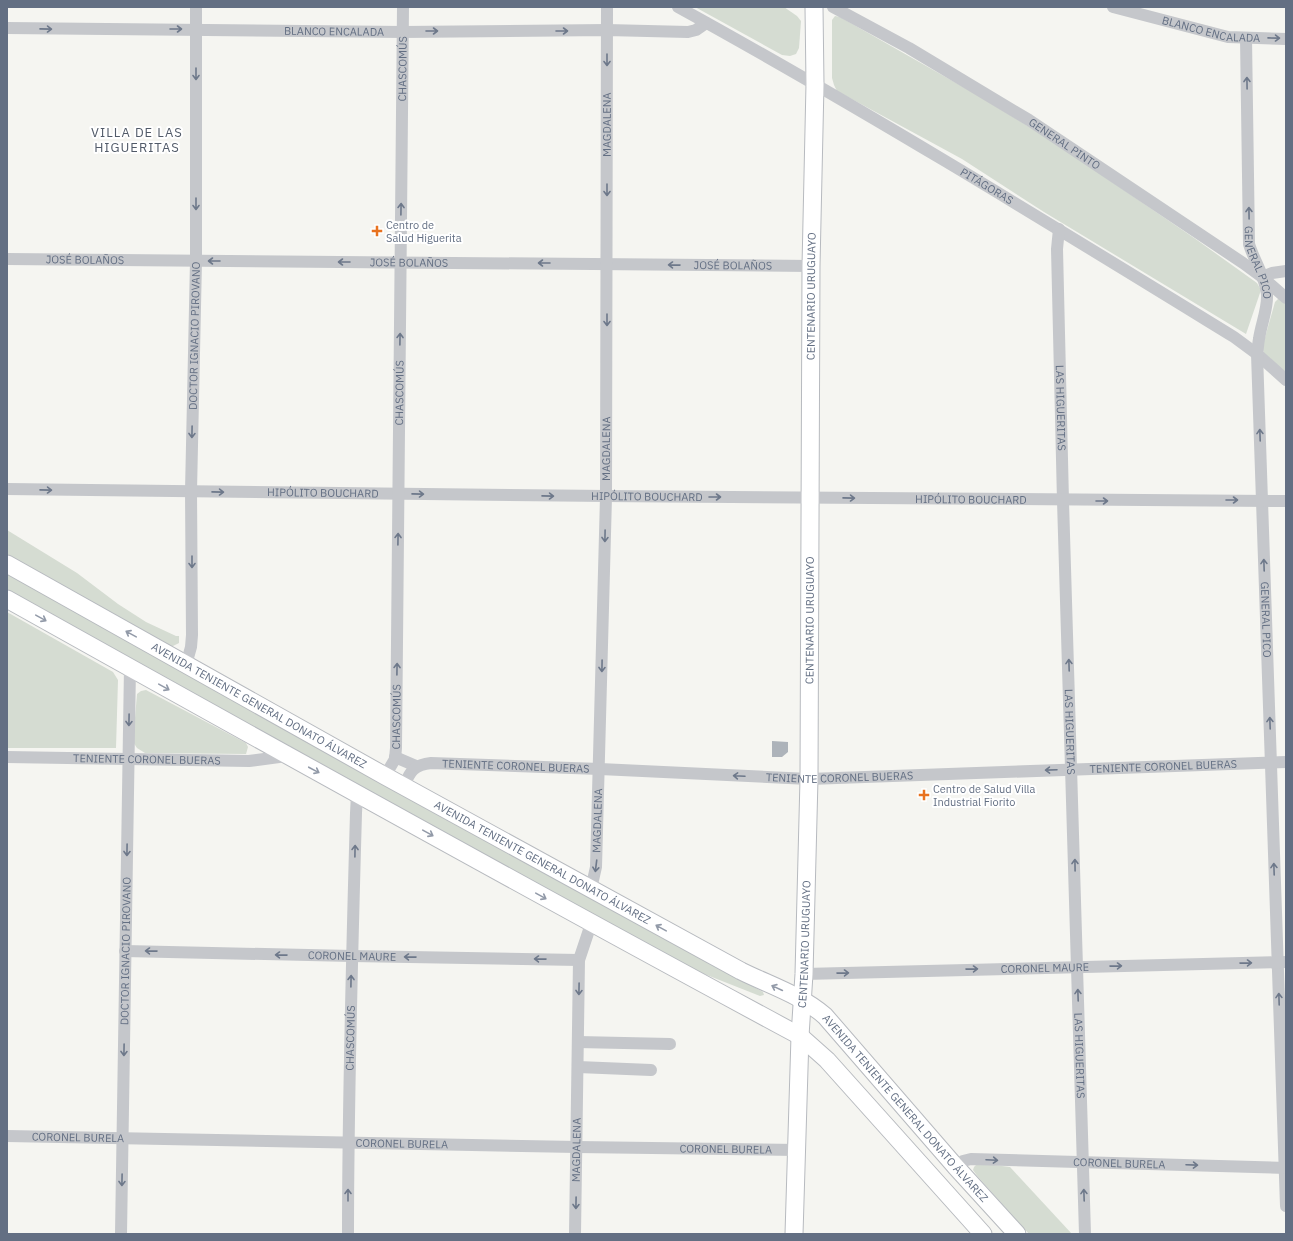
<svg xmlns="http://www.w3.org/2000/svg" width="1293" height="1241" viewBox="0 0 1293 1241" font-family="'IBM Plex Sans',sans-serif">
<rect width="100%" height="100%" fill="#f5f5f1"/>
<g fill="#d5dcd2">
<polygon points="695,7 784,7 797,16 801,21 799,48 796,54 790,56 782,55"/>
<polygon points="835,16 840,17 979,96 1052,141 1197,240 1257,283 1261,290 1246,334 1044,212 962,159 837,91 834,85 832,78 832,20"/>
<polygon points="1278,299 1282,299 1286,303 1286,373 1265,355 1262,348 1275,302"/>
<polygon points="7,530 77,573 118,604 146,622 176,636 179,636 179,643 173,646 168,646 7,554"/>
<polygon points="7,573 763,992 764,995 760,996 689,968 7,590"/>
<polygon points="7,612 113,672 118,680 116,748 7,748"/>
<polygon points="146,690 246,743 248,747 246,754 145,753 137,748 133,742 137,694 141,691"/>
<polygon points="978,1163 1010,1167 1072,1234 1029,1234 978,1177 973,1170 974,1167"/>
</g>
<polygon fill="#adb3ba" points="772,741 788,742 788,752 782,757 772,757"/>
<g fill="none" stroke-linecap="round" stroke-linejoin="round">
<defs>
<g id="secondary">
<path id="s21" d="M7,564L385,776L741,971C769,985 801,995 825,1016L955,1166L1017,1234"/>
<path d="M7,599C270,746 534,893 800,1036L827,1060L983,1234"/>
<path id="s22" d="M794,1234L800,1036L804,974L809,779L811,266L815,84L814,7"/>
</g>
</defs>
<use href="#secondary" stroke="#b7babf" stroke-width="19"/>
<g stroke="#c5c7cb" stroke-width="12">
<path id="s1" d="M678,7C867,111 1050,224 1234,337L1257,354L1286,380"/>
<path id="s2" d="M833,7L909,48L1029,120L1243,263L1262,277L1286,298"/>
<path id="s3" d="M1113,7L1228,37L1286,39"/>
<path id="s4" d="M7,28L403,32L607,30L688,32L696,30L706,23"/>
<path id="s5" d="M1246,38L1249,244C1254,261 1265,276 1267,294C1268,309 1261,324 1259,339C1258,344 1258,349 1257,354L1286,1206"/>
<path id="s6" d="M1059,229L1057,249L1063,501L1085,1234"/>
<path id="s7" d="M7,259L811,266"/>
<polyline points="1262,277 1272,273 1286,271"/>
<path id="s8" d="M7,489C433,494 860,500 1286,501"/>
<path id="s9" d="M186,665L191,647L192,635L191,491L196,261V7"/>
<path id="s10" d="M7,757L249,761L287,756"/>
<polyline points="395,757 416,766"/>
<path id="s11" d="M385,776L395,759L396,748L403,7"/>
<path id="s12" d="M404,786C410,771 414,765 431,763L600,769L809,779L1286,762"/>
<path id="s13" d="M591,889L596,867L606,497L607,7"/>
<path id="s14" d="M125,951L352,956L579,960"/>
<path id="s15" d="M804,974L1286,962"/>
<polyline points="578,1042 670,1044"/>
<polyline points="578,1067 651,1070"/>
<path id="s16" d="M7,1136L577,1147L797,1150"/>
<path id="s17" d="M955,1166L963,1161L971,1159L1286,1168"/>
<path id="s18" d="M121,1234L130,667"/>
<path id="s19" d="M348,1234C348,1094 352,953 356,813L357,794"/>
<path id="s20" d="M575,1234L579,960L591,924"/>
</g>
<use href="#secondary" stroke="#fff" stroke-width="17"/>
</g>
<defs><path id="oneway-shaft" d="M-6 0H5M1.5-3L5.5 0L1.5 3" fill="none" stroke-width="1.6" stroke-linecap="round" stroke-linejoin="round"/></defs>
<g stroke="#6d788a">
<use href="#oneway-shaft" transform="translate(46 29) rotate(1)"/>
<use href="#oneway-shaft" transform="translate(176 29)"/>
<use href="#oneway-shaft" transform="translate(432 31)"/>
<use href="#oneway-shaft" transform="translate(562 31)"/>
<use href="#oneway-shaft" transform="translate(1274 38) rotate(1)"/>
<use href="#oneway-shaft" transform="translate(607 60) rotate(90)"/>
<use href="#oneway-shaft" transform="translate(196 74) rotate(90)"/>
<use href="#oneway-shaft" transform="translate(1247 83) rotate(-91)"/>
<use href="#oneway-shaft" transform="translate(607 190) rotate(90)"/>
<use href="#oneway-shaft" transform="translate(196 204) rotate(90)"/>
<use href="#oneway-shaft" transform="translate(401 209) rotate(-89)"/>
<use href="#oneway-shaft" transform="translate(1249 213) rotate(-91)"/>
<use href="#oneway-shaft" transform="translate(214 261) rotate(-180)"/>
<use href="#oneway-shaft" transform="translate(344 262) rotate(-180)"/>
<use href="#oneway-shaft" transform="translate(544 263) rotate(-180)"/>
<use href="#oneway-shaft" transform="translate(674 265) rotate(-179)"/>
<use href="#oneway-shaft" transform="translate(607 320) rotate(90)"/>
<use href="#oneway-shaft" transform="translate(400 339) rotate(-89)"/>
<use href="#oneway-shaft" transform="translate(192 432) rotate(91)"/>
<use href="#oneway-shaft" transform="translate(1260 435) rotate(-92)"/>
<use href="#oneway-shaft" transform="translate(46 490) rotate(1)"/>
<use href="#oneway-shaft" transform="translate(218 492) rotate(1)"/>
<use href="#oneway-shaft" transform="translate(418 494) rotate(1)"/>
<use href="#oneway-shaft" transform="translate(548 496) rotate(1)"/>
<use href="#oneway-shaft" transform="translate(715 497)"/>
<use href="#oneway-shaft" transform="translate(849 498) rotate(1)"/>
<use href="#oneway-shaft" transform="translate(1232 500)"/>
<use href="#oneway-shaft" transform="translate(1102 501)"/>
<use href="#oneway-shaft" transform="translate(605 536) rotate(91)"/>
<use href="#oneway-shaft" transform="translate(398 539) rotate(-89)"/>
<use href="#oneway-shaft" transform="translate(192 562) rotate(90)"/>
<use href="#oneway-shaft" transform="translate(1264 565) rotate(-92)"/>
<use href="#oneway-shaft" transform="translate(1069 665) rotate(-92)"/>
<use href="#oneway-shaft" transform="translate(602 666) rotate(91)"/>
<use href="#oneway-shaft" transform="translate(397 669) rotate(-89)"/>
<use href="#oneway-shaft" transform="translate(129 720) rotate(91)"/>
<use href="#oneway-shaft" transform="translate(1270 723) rotate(-92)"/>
<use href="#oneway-shaft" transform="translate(1051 770) rotate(178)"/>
<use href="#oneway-shaft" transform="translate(739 776) rotate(-177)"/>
<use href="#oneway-shaft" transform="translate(127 850) rotate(91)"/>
<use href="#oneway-shaft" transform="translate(355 851) rotate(-89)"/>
<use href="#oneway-shaft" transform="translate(1075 865) rotate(-91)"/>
<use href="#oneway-shaft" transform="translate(596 866) rotate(97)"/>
<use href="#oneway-shaft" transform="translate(1274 869) rotate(-92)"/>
<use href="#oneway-shaft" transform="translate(151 951) rotate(-179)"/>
<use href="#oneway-shaft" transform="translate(281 955) rotate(-179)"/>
<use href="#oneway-shaft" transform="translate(410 957) rotate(-179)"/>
<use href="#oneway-shaft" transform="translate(540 959) rotate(-179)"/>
<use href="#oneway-shaft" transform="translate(1246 963) rotate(-1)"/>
<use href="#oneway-shaft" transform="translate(1116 966) rotate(-1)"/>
<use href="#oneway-shaft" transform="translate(972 969) rotate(-1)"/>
<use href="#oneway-shaft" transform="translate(843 973) rotate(-1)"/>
<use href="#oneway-shaft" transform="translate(351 981) rotate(-89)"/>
<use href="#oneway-shaft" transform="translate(579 989) rotate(91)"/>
<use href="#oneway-shaft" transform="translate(1078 995) rotate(-92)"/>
<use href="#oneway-shaft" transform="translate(1279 999) rotate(-92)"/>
<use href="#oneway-shaft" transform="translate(124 1050) rotate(91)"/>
<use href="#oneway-shaft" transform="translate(992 1160) rotate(3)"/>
<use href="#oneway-shaft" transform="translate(1192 1165) rotate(2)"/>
<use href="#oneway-shaft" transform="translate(122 1180) rotate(91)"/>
<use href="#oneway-shaft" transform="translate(348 1195) rotate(-90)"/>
<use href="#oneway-shaft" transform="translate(1084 1195) rotate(-92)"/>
<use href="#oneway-shaft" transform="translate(576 1203) rotate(91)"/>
</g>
<g stroke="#929aa8">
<use href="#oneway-shaft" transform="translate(41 618) rotate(29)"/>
<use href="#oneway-shaft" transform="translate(131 634) rotate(-151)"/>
<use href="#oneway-shaft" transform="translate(164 687) rotate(29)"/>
<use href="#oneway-shaft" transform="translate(314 770) rotate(28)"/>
<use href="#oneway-shaft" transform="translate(428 833) rotate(29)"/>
<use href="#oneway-shaft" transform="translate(541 896) rotate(29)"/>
<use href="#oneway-shaft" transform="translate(661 928) rotate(-151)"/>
<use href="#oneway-shaft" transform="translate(777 988) rotate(-155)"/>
</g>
<g fill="#e8721f" stroke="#fff" stroke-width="1.5">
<path d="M375 225h4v4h4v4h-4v4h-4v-4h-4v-4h4z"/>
<path d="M922 789h4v4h4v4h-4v4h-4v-4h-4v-4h4z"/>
</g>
<g text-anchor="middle" stroke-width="4" stroke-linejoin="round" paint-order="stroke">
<g font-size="11" fill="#636f83" stroke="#fff">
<text dy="4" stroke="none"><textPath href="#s3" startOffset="101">BLANCO ENCALADA</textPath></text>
<text dy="4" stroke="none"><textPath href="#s4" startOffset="327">BLANCO ENCALADA</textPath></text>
<text dy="4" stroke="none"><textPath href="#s11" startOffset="710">CHASCOMÚS</textPath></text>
<text dy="4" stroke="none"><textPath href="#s13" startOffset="765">MAGDALENA</textPath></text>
<text dy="4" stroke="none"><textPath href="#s2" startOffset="269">GENERAL PINTO</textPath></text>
<text dy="4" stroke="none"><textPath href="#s1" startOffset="357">PITÁGORAS</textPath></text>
<text dy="4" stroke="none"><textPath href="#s7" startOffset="78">JOSÉ BOLAÑOS</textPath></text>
<text dy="4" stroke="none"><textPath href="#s7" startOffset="402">JOSÉ BOLAÑOS</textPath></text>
<text dy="4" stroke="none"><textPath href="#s5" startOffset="226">GENERAL PICO</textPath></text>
<text dy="4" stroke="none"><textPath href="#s7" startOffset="726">JOSÉ BOLAÑOS</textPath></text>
<text dy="4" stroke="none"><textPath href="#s22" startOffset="938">CENTENARIO URUGUAYO</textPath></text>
<text dy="4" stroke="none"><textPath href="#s9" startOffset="330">DOCTOR IGNACIO PIROVANO</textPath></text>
<text dy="4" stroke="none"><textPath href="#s11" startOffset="386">CHASCOMÚS</textPath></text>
<text dy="4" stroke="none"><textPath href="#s6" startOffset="179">LAS HIGUERITAS</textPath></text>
<text dy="4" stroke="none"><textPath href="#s13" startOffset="441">MAGDALENA</textPath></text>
<text dy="4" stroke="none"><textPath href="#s8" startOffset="316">HIPÓLITO BOUCHARD</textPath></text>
<text dy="4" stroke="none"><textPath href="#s8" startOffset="640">HIPÓLITO BOUCHARD</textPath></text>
<text dy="4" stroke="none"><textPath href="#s8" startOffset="964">HIPÓLITO BOUCHARD</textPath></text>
<text dy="4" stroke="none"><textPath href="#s5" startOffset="586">GENERAL PICO</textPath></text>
<text dy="4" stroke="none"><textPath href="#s22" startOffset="614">CENTENARIO URUGUAYO</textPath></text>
<text dy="4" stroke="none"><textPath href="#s21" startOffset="289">AVENIDA TENIENTE GENERAL DONATO ÁLVAREZ</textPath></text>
<text dy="4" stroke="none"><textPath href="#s11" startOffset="62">CHASCOMÚS</textPath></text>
<text dy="4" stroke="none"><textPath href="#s6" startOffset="503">LAS HIGUERITAS</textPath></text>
<text dy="4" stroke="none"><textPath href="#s10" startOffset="140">TENIENTE CORONEL BUERAS</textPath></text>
<text dy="4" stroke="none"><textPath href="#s12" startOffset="123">TENIENTE CORONEL BUERAS</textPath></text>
<text dy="4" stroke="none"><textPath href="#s12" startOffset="771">TENIENTE CORONEL BUERAS</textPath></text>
<text dy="4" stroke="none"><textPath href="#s12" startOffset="447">TENIENTE CORONEL BUERAS</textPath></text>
<text dy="4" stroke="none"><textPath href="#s13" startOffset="69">MAGDALENA</textPath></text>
<text dy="4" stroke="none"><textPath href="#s21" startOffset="613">AVENIDA TENIENTE GENERAL DONATO ÁLVAREZ</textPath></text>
<text dy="4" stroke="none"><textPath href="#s22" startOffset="290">CENTENARIO URUGUAYO</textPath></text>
<text dy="4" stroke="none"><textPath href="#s18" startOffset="283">DOCTOR IGNACIO PIROVANO</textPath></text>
<text dy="4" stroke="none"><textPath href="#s14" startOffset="227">CORONEL MAURE</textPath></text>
<text dy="4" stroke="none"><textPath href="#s15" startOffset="241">CORONEL MAURE</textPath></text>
<text dy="4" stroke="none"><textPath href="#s19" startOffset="196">CHASCOMÚS</textPath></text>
<text dy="4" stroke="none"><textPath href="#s6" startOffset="827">LAS HIGUERITAS</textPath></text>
<text dy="4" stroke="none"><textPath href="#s21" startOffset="1057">AVENIDA TENIENTE GENERAL DONATO ÁLVAREZ</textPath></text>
<text dy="4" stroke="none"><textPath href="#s16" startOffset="71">CORONEL BURELA</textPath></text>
<text dy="4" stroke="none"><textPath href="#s16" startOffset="395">CORONEL BURELA</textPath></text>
<text dy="4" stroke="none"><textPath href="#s16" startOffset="719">CORONEL BURELA</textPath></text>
<text dy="4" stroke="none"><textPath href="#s20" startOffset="84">MAGDALENA</textPath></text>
<text dy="4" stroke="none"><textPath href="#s17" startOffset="166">CORONEL BURELA</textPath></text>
</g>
<g font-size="11" fill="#636f83" stroke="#fff" text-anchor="start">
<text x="386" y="229">Centro de<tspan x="386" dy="13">Salud Higuerita</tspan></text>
<text x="933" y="793">Centro de Salud Villa<tspan x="933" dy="13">Industrial Fiorito</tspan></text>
</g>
<g font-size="13" letter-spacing="1" fill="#515a68" stroke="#fff">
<text x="137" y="137">VILLA DE LAS<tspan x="137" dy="15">HIGUERITAS</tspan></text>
</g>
</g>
<rect width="1293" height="1241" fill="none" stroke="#636f83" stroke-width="16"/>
</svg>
